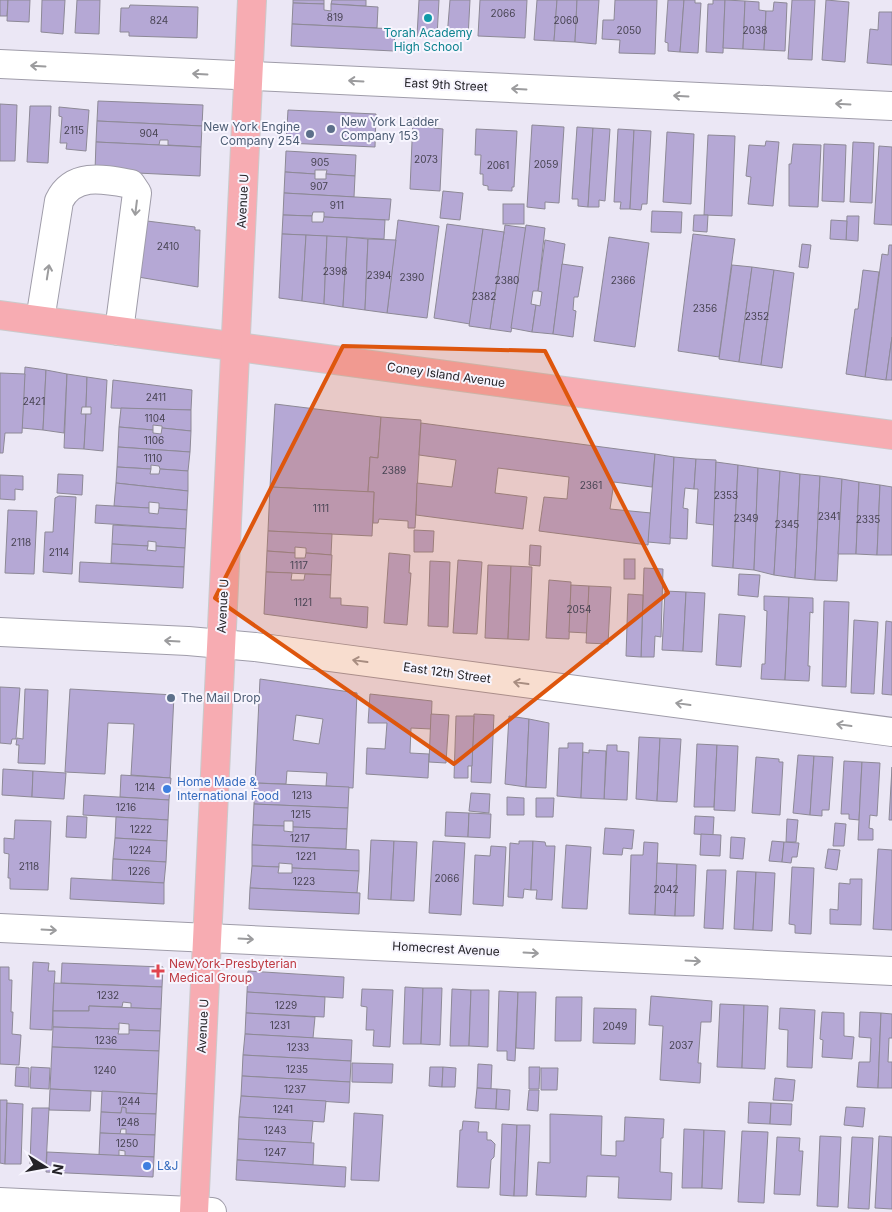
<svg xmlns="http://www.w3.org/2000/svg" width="892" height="1212" viewBox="0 0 892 1212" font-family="Inter,sans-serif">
<rect width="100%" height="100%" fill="#ebe7f5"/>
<g fill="#b5a8d5" stroke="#8d8996" fill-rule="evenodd">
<polygon points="0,0 8,0 7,16 0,16"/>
<polygon points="8,0 30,0 29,22 7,21"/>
<polygon points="42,0 65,0 63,34 41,32"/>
<polygon points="77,0 100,0 99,34 75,33"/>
<polygon points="293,0 324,0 324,4 293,3"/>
<polygon points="332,0 366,0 366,6 331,4"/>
<polygon points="419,0 439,0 437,37 417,36"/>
<polygon points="450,0 470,0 468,38 447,37"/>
<polygon points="480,0 527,0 525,38 478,36"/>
<polygon points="537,0 557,0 554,41 534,40"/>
<polygon points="557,0 577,0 575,42 554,41"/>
<polygon points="577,0 599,0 596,44 575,42"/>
<polygon points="615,0 657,0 655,54 619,53 620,40 602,39 603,20 614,20"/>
<polygon points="668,0 684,0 680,52 668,51 668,43 665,42"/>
<polygon points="684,0 695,0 695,3 701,3 698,53 680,52"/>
<polygon points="713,0 725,0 723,53 706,52 708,4 713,4"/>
<polygon points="725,0 745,1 743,49 723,48"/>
<polygon points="792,0 815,0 812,60 788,59"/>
<polygon points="826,0 849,2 845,62 822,60"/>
<polygon points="745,1 759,2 759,10 766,11 764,50 743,49"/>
<polygon points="774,2 787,3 785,51 764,50 766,11 773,11"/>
<polygon points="293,3 324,4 324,10 331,11 331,4 378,7 377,28 292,24"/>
<polygon points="130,5 198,7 197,38 129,36 129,32 120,32 121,8 129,8"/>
<polygon points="879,12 892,12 892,65 867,63 870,29 878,30"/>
<polygon points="292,24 395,29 394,51 291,46"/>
<polygon points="98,101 203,105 202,126 97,121"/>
<polygon points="0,104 17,105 15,161 0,161"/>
<polygon points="30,106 51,106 48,163 27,162"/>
<polygon points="59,107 89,110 86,151 66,149 67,143 60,143 62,117 59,116"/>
<polygon points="288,110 376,114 375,147 286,143"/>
<polygon points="413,118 435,119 434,128 443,129 440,191 410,189"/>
<polygon points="97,121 202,126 201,147 168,145 168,140 160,140 159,145 96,142"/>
<polygon points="532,125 564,127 559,203 545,202 545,209 527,207"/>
<polygon points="577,127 593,128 588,207 578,206 578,199 572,199"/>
<polygon points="593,128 610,129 605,201 599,200 599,207 588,207"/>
<polygon points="476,129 517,131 514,187 512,187 512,191 488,190 488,186 483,185 483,174 480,174 481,155 475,155"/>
<polygon points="618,129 634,130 630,209 620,209 621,202 614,202"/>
<polygon points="634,130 651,131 647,204 642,204 641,210 630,209"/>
<polygon points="667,132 694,134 691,204 663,202"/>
<polygon points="708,135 735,136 732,216 704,215"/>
<polygon points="766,141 779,142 773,206 748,204 751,177 746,176 749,145 765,146"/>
<polygon points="96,142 201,147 200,176 95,171"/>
<polygon points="853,142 874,143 872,203 850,202"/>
<polygon points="793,144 821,145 818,207 789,206 789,164 791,164"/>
<polygon points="824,144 846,145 844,202 822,201"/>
<polygon points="879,146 892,147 892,225 874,224"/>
<polygon points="286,151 356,155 355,176 326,174 327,170 315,170 315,174 285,172"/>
<polygon points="285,172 315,174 315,179 326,179 326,174 355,176 354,197 284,193"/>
<polygon points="443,191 463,193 460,220 440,218"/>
<polygon points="284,193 391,199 389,220 324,217 324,212 313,212 312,216 283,215"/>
<rect x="503" y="204" width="21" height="20"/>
<polygon points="652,211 682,212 681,233 651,232"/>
<polygon points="283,215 312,216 312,222 323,222 324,217 385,220 384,239 282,234"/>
<polygon points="694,215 708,215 707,232 693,231"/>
<polygon points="847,216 859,216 858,241 846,240"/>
<polygon points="139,220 195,227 195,230 200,230 198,287 138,277"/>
<polygon points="398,220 439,226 427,318 387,313"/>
<polygon points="831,220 847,221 846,240 830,239"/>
<polygon points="447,224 483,229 470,324 434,318"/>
<polygon points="505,225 526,228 511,332 490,329"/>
<polygon points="526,225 545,228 538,291 533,291 531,304 536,305 532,332 511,328"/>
<polygon points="483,229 504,232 490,329 469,326"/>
<polygon points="282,234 306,235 302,301 279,298"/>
<polygon points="693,234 735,239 719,357 678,351"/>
<polygon points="306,235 327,236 324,304 302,301"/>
<polygon points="327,236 347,237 343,307 324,304"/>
<polygon points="347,237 368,239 365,310 343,307"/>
<polygon points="609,237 649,243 635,347 594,341"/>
<polygon points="368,239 396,240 387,313 365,310"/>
<polygon points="545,240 565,244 553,334 532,332 536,305 540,306 542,292 538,291"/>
<polygon points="802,244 811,245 808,268 799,267"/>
<polygon points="889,245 892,245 892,337 886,380 865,377 882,254 888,255"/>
<polygon points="562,264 583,267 578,297 574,297 573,310 576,311 573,337 553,334"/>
<polygon points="732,265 752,267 739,362 719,359"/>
<polygon points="752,267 774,270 761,365 739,362"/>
<polygon points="774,270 794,273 782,368 761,365"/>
<polygon points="863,270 879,272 865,377 846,374 855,309 858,309"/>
<polygon points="892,337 892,380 886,380"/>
<polygon points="25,367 46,370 43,430 22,428"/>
<polygon points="46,370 67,374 64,433 43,430"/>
<polygon points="0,373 25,374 22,433 5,433 3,453 0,453"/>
<polygon points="67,374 87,377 86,407 82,407 81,414 86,414 84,449 64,448"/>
<polygon points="87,377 107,380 103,451 84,449 86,414 91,414 91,407 86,407"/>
<polygon points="113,380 192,390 191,410 111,408"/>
<polygon points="275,404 381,417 378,458 370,457 368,492 270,487"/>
<polygon points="121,408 191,410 191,431 162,428 162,426 153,425 153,430 119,427"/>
<polygon points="381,417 421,420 415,528 408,528 408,521 379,519 378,523 373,523 374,492 368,492 370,457 378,458"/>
<polygon points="421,423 655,454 652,487 614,482 610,509 651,513 648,545 539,531 544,497 567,499 569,477 498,468 495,493 527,497 523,529 416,515 417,483 452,487 456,460 419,455"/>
<polygon points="119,427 153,430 153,433 161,434 162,428 191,431 190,452 118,447"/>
<polygon points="118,447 190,452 188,471 160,469 159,466 151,465 151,469 117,467"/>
<polygon points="655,454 674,457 670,544 648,542"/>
<polygon points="674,457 696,459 694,489 685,488 683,508 688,509 687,539 670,538"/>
<polygon points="696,459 716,460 714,525 696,523 698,489 694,489"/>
<polygon points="716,462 738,465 733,568 712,566"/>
<polygon points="738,465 758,468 754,570 733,568"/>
<polygon points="117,467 151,469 150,474 159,474 160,469 188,471 188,491 116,483"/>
<polygon points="758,468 780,471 774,575 754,570"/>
<polygon points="780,471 800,474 795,578 774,575"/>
<polygon points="58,474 83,475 82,495 57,493"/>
<polygon points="800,474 820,476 815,580 795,578"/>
<polygon points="0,475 23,476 23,490 15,489 15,500 0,499"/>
<polygon points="820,476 842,479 837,581 815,580"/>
<polygon points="842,479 859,482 856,554 838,554"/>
<polygon points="859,482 880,485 877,555 856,554"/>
<polygon points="116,483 188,491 187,510 159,508 159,503 149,502 149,508 114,506"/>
<polygon points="880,485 892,487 892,555 877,555"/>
<polygon points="270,487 374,492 372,536 268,531"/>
<polygon points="59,496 76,497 72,574 43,572 45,532 53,532 55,498"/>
<polygon points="96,505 149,508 149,513 158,514 159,508 187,510 186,529 95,523"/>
<polygon points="8,510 37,511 34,574 5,573"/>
<polygon points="113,525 186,529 185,548 156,546 156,542 148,541 148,546 112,544"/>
<polygon points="414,530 434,531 433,552 414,552"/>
<polygon points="268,531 332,534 331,555 306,553 306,548 295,547 295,553 267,551"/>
<polygon points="112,544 148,546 147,550 156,551 156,546 185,548 184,567 111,563"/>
<polygon points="530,545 541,546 540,566 529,565"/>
<polygon points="267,551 295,553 295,558 305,558 306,553 332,555 331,575 266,572"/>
<polygon points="389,553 410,555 409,573 411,573 407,625 384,623"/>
<rect x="624" y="559" width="11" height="20"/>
<polygon points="458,560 482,562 477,634 453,633"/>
<polygon points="430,561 450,562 448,627 428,626"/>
<polygon points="80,562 184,567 183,588 79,582"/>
<polygon points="488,565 511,566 508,639 485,638"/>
<polygon points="511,566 532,567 529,640 508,639"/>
<polygon points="644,568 663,569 661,637 655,636 654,657 641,657"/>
<polygon points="266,572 292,573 291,580 304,580 305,574 331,575 330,598 341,598 341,605 368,607 367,628 264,614"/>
<polygon points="739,574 760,575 758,597 738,595"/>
<polygon points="549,580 571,582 569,639 546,638"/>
<polygon points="571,585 589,586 587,633 569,632"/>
<polygon points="589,586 611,587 608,644 586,643"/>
<polygon points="665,591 686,592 683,651 662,650"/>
<polygon points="686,592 705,593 702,652 683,651"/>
<polygon points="628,594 643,595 641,657 626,656"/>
<polygon points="764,596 789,597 785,680 761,679 762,664 765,664 767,611 764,610"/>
<polygon points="789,597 813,598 813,613 810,612 808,666 810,666 809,681 785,680"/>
<polygon points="824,601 849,602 846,687 822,686"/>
<polygon points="719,614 745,616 741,667 716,665"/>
<polygon points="854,620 878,622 874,694 851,693"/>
<polygon points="886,621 892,622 892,695 882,694"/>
<path d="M260,679L357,693L353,788L326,786L327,773L287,771L286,784L255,783ZM296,715L323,719L319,744L293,740Z"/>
<polygon points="0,687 20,688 16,739 12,739 11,744 0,743"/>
<polygon points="25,689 48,690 45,764 18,763 19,745 16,745 17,738 23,739"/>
<polygon points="70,689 174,695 170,778 131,775 134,724 108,723 105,774 65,772"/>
<polygon points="370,694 432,701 431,729 411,728 410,753 429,754 428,778 366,774 367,748 385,749 387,723 368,723"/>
<polygon points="431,714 449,715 446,763 429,762"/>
<polygon points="474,714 494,715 491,783 471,782"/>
<polygon points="456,716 474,716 472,766 468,766 468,778 454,778"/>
<polygon points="509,716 529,719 526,787 505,784"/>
<polygon points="529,719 549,723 546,788 526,787"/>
<polygon points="639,737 660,738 657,801 636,799"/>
<polygon points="660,738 681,739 677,802 657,801"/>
<polygon points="568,743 583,743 581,798 557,796 559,748 568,748"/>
<polygon points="697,744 717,745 714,807 694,807"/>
<polygon points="607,745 617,745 617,751 629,752 627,800 604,799"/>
<polygon points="717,745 738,746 735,811 714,810"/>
<polygon points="589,750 606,751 604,799 581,798 583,752 589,753"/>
<polygon points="798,755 814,756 810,815 793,813"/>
<polygon points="814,756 833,757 829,810 822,810 822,816 810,815"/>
<polygon points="756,757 779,759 779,762 783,762 780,815 752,813"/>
<polygon points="844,761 862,762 859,820 849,819 849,814 841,814"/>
<polygon points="862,762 880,763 877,816 870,815 869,828 873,829 873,840 858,840"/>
<polygon points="892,767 892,820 889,820"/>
<polygon points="3,769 33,771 32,797 2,795"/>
<polygon points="33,771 66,773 64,799 32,797"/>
<polygon points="121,775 171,778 169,800 120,797"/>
<polygon points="255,783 349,787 348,808 254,804"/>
<polygon points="471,793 490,794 489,813 469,811"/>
<polygon points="84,795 169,800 168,820 83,815"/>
<polygon points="507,797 524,798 524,815 507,815"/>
<polygon points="536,798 554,798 553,817 536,817"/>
<polygon points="254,804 348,808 347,829 293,827 293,821 284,821 284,826 253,825"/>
<polygon points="446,812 469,813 468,837 445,836"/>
<polygon points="469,813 491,814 490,838 468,837"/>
<polygon points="67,816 87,817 86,838 66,837"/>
<polygon points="695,816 714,817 713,835 694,834"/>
<polygon points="116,817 168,820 167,841 115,838"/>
<polygon points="787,819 798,820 796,842 786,842"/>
<polygon points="15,820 51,821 48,890 10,889 10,878 8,878 9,854 4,853 4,838 14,839"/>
<polygon points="835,823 846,824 844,846 833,846"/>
<polygon points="253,825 284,826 284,831 293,832 293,827 347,829 346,849 252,845"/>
<polygon points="605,828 634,830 632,849 623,848 622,855 603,854"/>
<polygon points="701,834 721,835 720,856 700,855"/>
<polygon points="731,837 745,838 743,859 730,858"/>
<polygon points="115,838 167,841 166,862 113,859"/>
<polygon points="371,840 394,841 391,900 368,899"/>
<polygon points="394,841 417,842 414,901 391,900"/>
<polygon points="433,841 465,843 461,915 429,913"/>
<polygon points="519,841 533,841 531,890 524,889 523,898 508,897 510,843 519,844"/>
<polygon points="533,841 545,842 546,846 555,846 552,900 536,899 537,890 531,890"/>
<polygon points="772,841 784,842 782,862 769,861"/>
<polygon points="644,842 658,843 655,915 629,914 631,855 643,855"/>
<polygon points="784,842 799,843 797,857 792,857 791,863 782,862"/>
<polygon points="252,845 359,850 359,871 292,868 292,864 279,863 279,867 252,866"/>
<polygon points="566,845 591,847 587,909 562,908"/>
<polygon points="491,846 506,847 503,906 473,904 475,855 490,856"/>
<polygon points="828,849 840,850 837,870 825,868"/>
<polygon points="878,849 892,850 892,930 873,929"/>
<polygon points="113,859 166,862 164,883 112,880"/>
<polygon points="657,863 677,864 675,916 655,915"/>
<polygon points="677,864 696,865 694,916 675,916"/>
<polygon points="252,866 279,867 278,873 292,873 292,868 359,871 357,893 250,888"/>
<polygon points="792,867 814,868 811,934 795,933 795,925 789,924"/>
<polygon points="707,870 726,870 723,929 704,928"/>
<polygon points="737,871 756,872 753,930 734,929"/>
<polygon points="756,872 775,873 772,931 753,930"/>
<polygon points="71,878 164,883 164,904 70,899"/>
<polygon points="850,879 862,879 861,925 830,924 830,909 838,910 839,883 850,884"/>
<polygon points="250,888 360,893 359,914 249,909"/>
<polygon points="33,962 49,963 48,971 55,971 52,1030 30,1029"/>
<polygon points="62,963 163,967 162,987 61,983"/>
<polygon points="0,967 9,967 9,980 12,980 11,1012 13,1012 12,1034 21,1035 19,1065 0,1064"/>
<polygon points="248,971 344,977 343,998 247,992"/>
<polygon points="54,983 162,987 161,1009 131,1008 131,1003 123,1002 122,1007 89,1006 89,1011 53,1011"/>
<polygon points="405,987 423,988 421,1044 403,1044"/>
<polygon points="423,988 442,988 440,1045 421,1044"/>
<polygon points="362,989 393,990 390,1047 373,1046 374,1030 366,1030 367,1007 361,1006"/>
<polygon points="452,989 471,990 469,1046 450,1046"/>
<polygon points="471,990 489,990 488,1047 469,1046"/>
<polygon points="499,991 518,992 515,1061 507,1060 507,1051 497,1051"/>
<polygon points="247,992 325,997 324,1017 246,1013"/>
<polygon points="518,992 536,992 534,1049 516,1048"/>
<polygon points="651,996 712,1001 711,1022 701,1022 698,1063 701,1063 700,1083 660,1080 663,1026 649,1025"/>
<polygon points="556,997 582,997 581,1041 555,1041"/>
<polygon points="720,1004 744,1005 742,1068 717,1067"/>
<polygon points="744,1005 768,1006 765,1069 742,1068"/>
<polygon points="89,1006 161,1009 160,1031 129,1030 129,1024 119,1023 119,1029 53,1027 53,1011 89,1011"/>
<polygon points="594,1008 636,1009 635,1044 593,1043"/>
<polygon points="780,1008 815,1010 812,1068 787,1067 788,1030 779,1029"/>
<polygon points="822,1012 844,1013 844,1036 854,1037 852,1059 822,1057 823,1040 820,1039"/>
<polygon points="860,1012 881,1013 878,1088 857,1087 859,1062 870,1062 871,1038 859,1037"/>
<polygon points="246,1013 315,1017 313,1038 245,1034"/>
<polygon points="881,1013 892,1014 892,1038 889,1038 888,1062 892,1062 892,1088 878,1088"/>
<polygon points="53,1027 119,1029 118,1034 129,1034 129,1030 160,1031 159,1051 52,1047"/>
<polygon points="245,1034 352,1040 351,1061 243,1055"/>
<polygon points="52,1047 159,1051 157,1094 50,1089"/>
<polygon points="243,1055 351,1061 350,1082 242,1076"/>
<polygon points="352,1063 393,1064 392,1083 352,1082"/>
<polygon points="478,1064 492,1065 491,1089 477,1088"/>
<polygon points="16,1067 29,1068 29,1087 15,1086"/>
<polygon points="31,1067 50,1068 49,1089 30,1088"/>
<polygon points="430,1067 443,1067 442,1087 429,1086"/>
<polygon points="443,1067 456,1068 455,1087 442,1087"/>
<polygon points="529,1067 540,1067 539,1089 529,1089"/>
<polygon points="541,1068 558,1068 557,1090 541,1090"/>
<polygon points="242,1076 350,1082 349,1103 241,1096"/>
<polygon points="775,1078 795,1080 793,1101 773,1100"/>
<polygon points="477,1088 497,1089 496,1109 475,1108"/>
<polygon points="50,1089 91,1091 90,1111 49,1110"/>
<polygon points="497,1089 510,1090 509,1110 496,1109"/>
<polygon points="529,1090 539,1090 538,1111 527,1110"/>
<polygon points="102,1091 157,1094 156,1114 126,1113 126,1108 122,1107 121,1113 101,1112"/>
<polygon points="241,1096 326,1101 324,1122 239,1117"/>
<polygon points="0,1100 7,1100 5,1164 0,1163"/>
<polygon points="749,1102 771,1103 770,1124 748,1123"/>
<polygon points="7,1103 23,1104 21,1164 5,1164"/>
<polygon points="771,1103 792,1104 791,1125 770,1124"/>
<polygon points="122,1107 126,1108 126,1113 156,1114 155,1135 126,1134 126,1129 121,1129 120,1134 100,1133 101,1112 121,1113"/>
<polygon points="846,1107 865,1108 863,1127 844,1125"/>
<polygon points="32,1108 49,1108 46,1165 30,1164"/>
<polygon points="354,1113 383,1115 379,1181 351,1180"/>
<polygon points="550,1114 602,1116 601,1155 616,1156 616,1141 624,1141 625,1117 664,1119 663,1138 661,1138 660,1172 672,1173 671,1200 618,1198 619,1177 587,1176 586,1197 536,1195 538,1162 550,1163"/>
<polygon points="239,1117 313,1121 311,1143 238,1139"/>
<polygon points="463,1121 479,1122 478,1132 487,1132 487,1140 491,1140 495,1144 494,1157 491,1160 489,1188 457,1187 460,1130 462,1130"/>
<polygon points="502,1124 517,1125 514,1196 500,1195"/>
<polygon points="517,1125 530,1125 527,1196 514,1196"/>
<polygon points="684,1129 704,1130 702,1188 682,1188"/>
<polygon points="704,1130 725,1131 722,1189 702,1188"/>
<polygon points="742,1131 768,1132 764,1203 738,1202"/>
<polygon points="100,1133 155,1135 154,1157 125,1156 125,1151 119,1150 119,1156 99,1155"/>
<polygon points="820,1136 841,1137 838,1207 817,1206"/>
<polygon points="879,1136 892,1137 892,1209 875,1208"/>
<polygon points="777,1137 800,1138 799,1151 803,1151 800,1195 774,1194"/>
<polygon points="852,1137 873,1138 869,1209 848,1208"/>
<polygon points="238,1139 314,1143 313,1165 237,1160"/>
<polygon points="47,1152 154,1157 153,1177 46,1172"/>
<polygon points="237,1160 346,1167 345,1187 236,1180"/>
</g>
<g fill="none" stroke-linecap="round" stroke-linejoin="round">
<defs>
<g id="minor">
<polyline points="0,64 892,106"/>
<path d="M40,320L59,201C73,172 104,179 131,184L137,193L119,331"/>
<polyline points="0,632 188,641 255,647 892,732"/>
<polyline points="0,928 892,971"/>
<polyline points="0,1202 212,1212"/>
</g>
<g id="major">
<polyline points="0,315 892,435"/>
<polyline points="194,1212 252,0"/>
</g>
</defs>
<use href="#minor" stroke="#9f9ca9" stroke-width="30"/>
<use href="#major" stroke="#cacacb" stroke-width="30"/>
<use href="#minor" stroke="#fff" stroke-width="28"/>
<use href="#major" stroke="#f7acb2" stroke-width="28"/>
</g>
<defs><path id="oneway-shaft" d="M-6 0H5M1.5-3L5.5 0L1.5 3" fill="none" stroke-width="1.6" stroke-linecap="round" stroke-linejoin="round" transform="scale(1.25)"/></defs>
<g stroke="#9c9c9e">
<use href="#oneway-shaft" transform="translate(38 66) rotate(-177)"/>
<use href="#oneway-shaft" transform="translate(200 74) rotate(-177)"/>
<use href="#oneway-shaft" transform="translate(356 81) rotate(-177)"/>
<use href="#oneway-shaft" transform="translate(519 89) rotate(-177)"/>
<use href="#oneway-shaft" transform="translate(681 96) rotate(-177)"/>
<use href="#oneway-shaft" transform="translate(843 104) rotate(-177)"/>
<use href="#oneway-shaft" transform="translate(136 208) rotate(97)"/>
<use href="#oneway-shaft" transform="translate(48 272) rotate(-81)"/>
<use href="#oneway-shaft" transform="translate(172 641) rotate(-177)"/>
<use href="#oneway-shaft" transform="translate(360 661) rotate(-172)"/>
<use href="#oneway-shaft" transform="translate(521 683) rotate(-172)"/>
<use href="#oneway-shaft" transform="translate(683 704) rotate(-172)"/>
<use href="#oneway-shaft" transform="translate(844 725) rotate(-172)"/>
<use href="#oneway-shaft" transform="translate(49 930) rotate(3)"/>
<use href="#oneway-shaft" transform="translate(246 939) rotate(3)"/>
<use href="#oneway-shaft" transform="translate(531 953) rotate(3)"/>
<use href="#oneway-shaft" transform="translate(693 961) rotate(3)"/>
</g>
<path fill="#de560d" fill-opacity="0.2" stroke="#de560d" stroke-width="4" stroke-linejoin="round" d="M343,346L545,351L668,593L454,764L215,598Z"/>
<circle fill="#0f9aa8" stroke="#f7f5fe" stroke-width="2" cx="428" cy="18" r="5"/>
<g fill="#5c6f8a" stroke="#f7f5fe" stroke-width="2">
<circle cx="331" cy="129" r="5"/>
<circle cx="310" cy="134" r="5"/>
<circle cx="171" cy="698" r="5"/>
</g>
<g fill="#3f7fe0" stroke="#f7f5fe" stroke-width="2">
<circle cx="167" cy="789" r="5"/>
<circle cx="147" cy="1166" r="5"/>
</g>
<path fill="#e0444e" stroke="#f7f5fe" stroke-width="2" d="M155.5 963.5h5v5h5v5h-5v5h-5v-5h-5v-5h5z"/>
<g text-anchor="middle" stroke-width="4" stroke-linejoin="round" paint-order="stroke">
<g font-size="10" fill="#484453">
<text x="503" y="17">2066</text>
<text x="335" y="21">819</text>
<text x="159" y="24">824</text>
<text x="566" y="24">2060</text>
<text x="629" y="34">2050</text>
<text x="755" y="34">2038</text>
<text x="74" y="134">2115</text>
<text x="149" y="137">904</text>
<text x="426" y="163">2073</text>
<text x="320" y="166">905</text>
<text x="546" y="168">2059</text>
<text x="498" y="169">2061</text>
<text x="319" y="190">907</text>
<text x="337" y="209">911</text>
<text x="168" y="250">2410</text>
<text x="335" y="275">2398</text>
<text x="379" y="279">2394</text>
<text x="412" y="281">2390</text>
<text x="507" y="284">2380</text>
<text x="623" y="284">2366</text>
<text x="484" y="300">2382</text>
<text x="705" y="312">2356</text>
<text x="757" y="320">2352</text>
<text x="156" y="401">2411</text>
<text x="34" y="405">2421</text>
<text x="155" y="422">1104</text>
<text x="154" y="444">1106</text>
<text x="153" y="462">1110</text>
<text x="394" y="474">2389</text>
<text x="591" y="489">2361</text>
<text x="726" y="499">2353</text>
<text x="321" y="512">1111</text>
<text x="829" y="520">2341</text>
<text x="746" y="522">2349</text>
<text x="868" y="523">2335</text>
<text x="787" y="528">2345</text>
<text x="21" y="546">2118</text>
<text x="59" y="556">2114</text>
<text x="299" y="569">1117</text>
<text x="303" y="606">1121</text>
<text x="579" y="613">2054</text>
<text x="145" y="791">1214</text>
<text x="302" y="799">1213</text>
<text x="126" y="811">1216</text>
<text x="301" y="818">1215</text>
<text x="141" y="833">1222</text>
<text x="300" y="842">1217</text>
<text x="140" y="854">1224</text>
<text x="306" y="860">1221</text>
<text x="29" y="870">2118</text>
<text x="139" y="875">1226</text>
<text x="447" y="882">2066</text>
<text x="304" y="885">1223</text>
<text x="666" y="893">2042</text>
<text x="108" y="999">1232</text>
<text x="286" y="1009">1229</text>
<text x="280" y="1029">1231</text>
<text x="615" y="1030">2049</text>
<text x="106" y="1044">1236</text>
<text x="681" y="1049">2037</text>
<text x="298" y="1051">1233</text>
<text x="297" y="1073">1235</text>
<text x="105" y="1074">1240</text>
<text x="295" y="1093">1237</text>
<text x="129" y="1105">1244</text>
<text x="283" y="1113">1241</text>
<text x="128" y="1126">1248</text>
<text x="275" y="1134">1243</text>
<text x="127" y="1147">1250</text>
<text x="275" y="1156">1247</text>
</g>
<g font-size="12" fill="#0d838f" stroke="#f7f5fe">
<text x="428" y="37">Torah Academy<tspan x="428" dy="14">High School</tspan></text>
</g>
<g font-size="12" fill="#242328" stroke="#f7f5fe">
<text transform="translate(446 85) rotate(3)" y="4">East 9th Street</text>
<text transform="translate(243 201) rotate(-87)" y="4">Avenue U</text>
<text transform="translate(446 375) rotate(8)" y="4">Coney Island Avenue</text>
<text transform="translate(223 606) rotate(-87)" y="4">Avenue U</text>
<text transform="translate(447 673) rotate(8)" y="4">East 12th Street</text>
<text transform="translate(446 949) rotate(3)" y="4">Homecrest Avenue</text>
<text transform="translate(203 1026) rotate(-87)" y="4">Avenue U</text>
</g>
<g font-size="12" fill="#4e5e75" stroke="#f7f5fe" text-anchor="start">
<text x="341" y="126">New York Ladder<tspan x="341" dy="14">Company 153</tspan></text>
<text x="300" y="131" text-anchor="end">New York Engine<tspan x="300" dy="14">Company 254</tspan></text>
<text x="181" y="702">The Mail Drop</text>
</g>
<g font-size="12" fill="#366cbe" stroke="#f7f5fe" text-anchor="start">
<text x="177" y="786">Home Made &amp;<tspan x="177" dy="14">International Food</tspan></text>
<text x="157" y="1170">L&amp;J</text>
</g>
<g font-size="12" fill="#be3a42" stroke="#f7f5fe" text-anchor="start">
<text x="169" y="968">NewYork-Presbyterian<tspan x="169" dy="14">Medical Group</tspan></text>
</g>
</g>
<g transform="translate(45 1167) rotate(101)" stroke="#f7f5fe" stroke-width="4" paint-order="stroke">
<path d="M0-4L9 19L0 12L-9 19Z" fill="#242328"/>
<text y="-8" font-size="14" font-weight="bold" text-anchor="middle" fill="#242328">N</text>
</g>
</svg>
